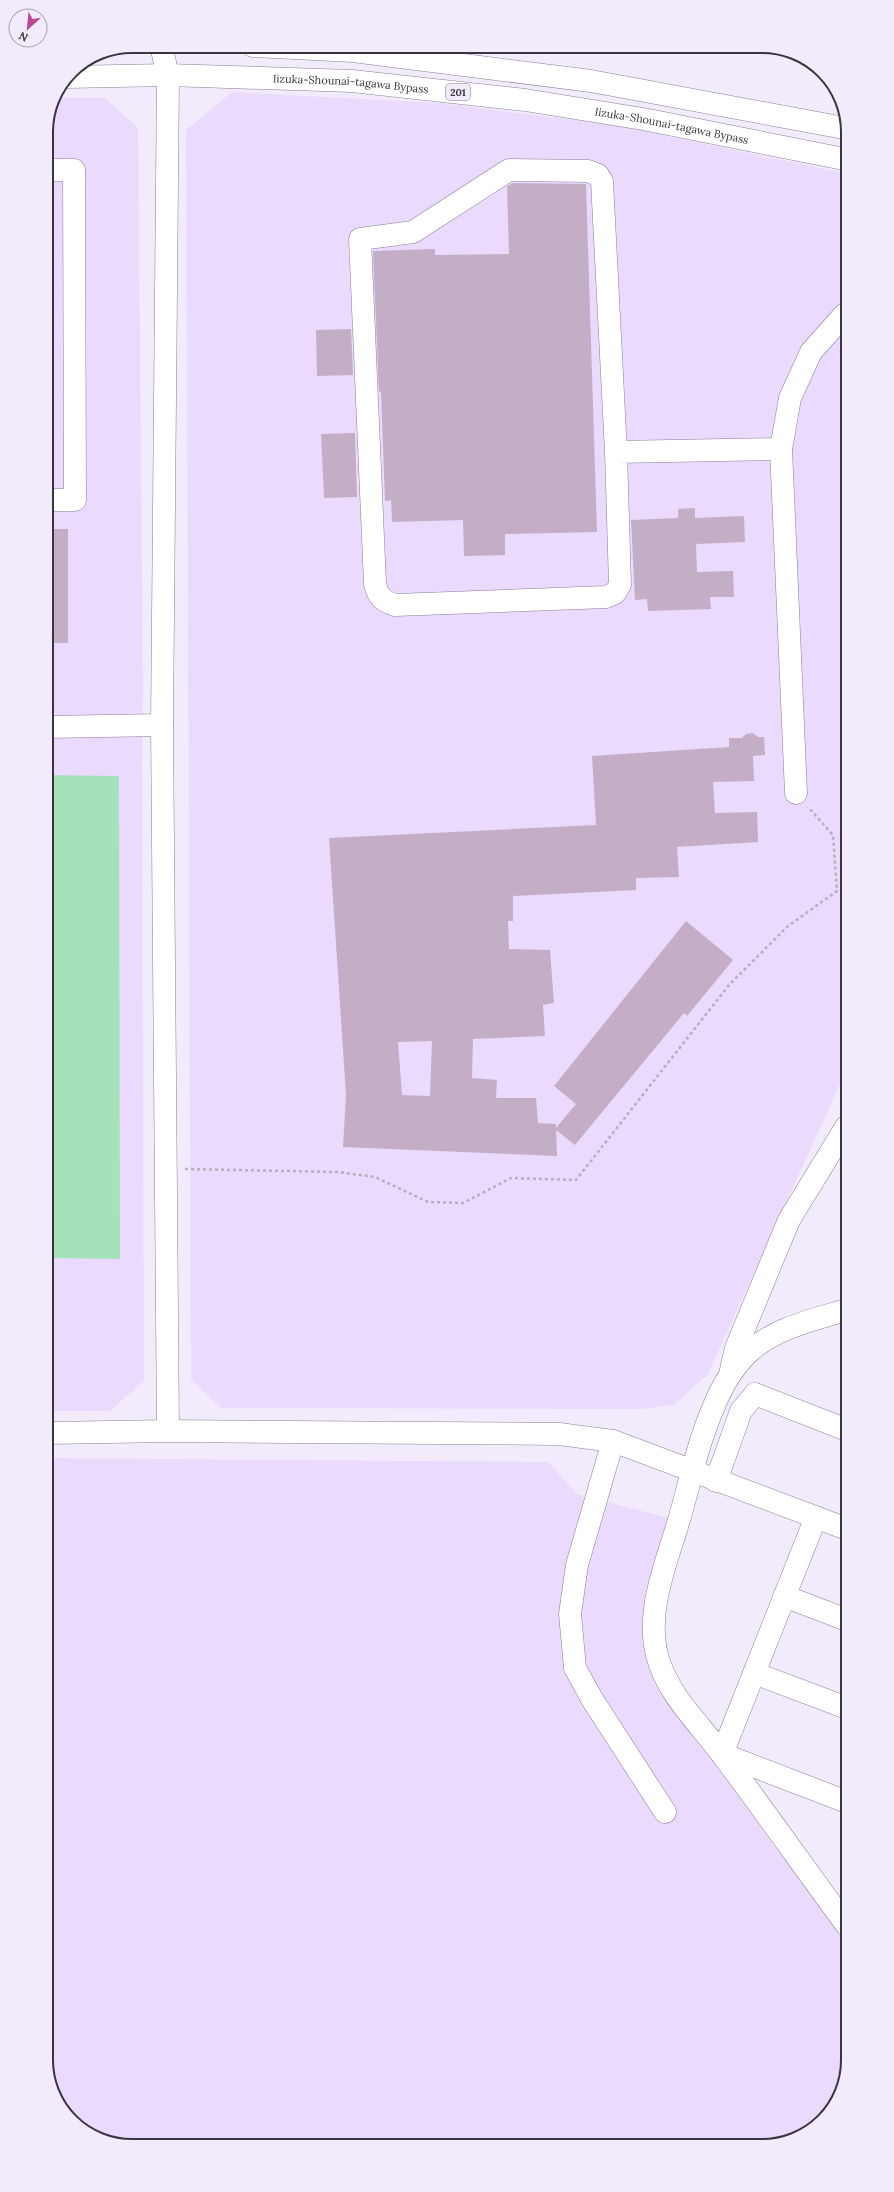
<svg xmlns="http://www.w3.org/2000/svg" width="894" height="2192" viewBox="0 0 894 2192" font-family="Lora,serif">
<rect width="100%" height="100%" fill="#f2ebfc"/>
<g fill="#eadafd">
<polygon points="232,92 439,103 614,125 844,173 846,1071 708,1374 674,1405 641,1409 221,1408 191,1379 186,130"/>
<polygon points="54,98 105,98 138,128 143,689 142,765 144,1381 110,1411 49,1411 46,126"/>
<polygon points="49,1458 548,1462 577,1494 668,1518 645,1593 645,1651 654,1680 848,1947 848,2060 830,2112 790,2142 126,2146 79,2128 50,2088"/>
</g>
<polygon fill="#a4e3ba" points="48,775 119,776 120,1259 49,1258"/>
<g fill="#c4aec5" fill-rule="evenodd">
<polygon points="513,183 586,184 597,532 505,534 505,555 464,556 463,520 392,522 391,500 385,501 381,392 379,392 373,251 435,249 435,255 509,254 507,186"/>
<polygon points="351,329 353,375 317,376 316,330"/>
<polygon points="355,433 357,497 324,498 321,434"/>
<polygon points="695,508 695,518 744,516 745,542 696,544 697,572 733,571 734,597 710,597 711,609 648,611 647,599 635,600 631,520 678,518 678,509"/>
<rect x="47" y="529" width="21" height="114"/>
<path d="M753,733L758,737H764L765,755L753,756L754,781L713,782L715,813L757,812L758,842L677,847L679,877L636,878V890L513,896V921H508L509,949L550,950L554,1003L543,1005L545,1036L473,1039L472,1078L497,1080L496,1098H536L538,1123L556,1124V1128L576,1104L554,1086L686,921L733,960L687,1016L684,1013L575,1145L556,1130L557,1156L343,1147L346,1095L329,838L596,825L592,756L729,747V738H742L746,734ZM432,1041L430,1096L402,1095L398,1042Z"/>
</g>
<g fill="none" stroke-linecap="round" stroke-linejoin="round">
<defs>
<g id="minor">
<polyline points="161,46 168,75 162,725 168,1431"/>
<polyline points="46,170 74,170 75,500 47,500"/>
<path d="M616,452L602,181L598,175L588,171L509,170L413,232L360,239L375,584C378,597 383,601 395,605L606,597L615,593L620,585L616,452L781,449"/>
<polyline points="47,727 162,725"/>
<polyline points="796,793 781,449 790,398 811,352 844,315"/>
<path d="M846,1310C813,1320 775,1328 749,1352C733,1367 722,1386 714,1406C699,1440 691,1477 681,1513C669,1557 645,1608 657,1655C667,1695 701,1725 724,1757C766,1813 806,1870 848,1927"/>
<polyline points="731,1370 736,1348 789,1220 846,1127"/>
<polyline points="49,1433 168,1431 559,1434 613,1441 847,1529"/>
<polyline points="613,1441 577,1565 570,1614 575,1668 592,1699 665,1812"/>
<polyline points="716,1481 741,1411 755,1394 847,1430"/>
<polyline points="816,1517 722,1754 847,1802"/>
<polyline points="784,1596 847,1620"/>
<polyline points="754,1673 847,1708"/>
</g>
<g id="highway">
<polyline points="253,46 353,51 591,81 844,128"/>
<path id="s1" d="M67,77L168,75L352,81L525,100L643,119L844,159"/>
</g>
</defs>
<use href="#minor" stroke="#8a7e98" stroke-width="23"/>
<use href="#highway" stroke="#8a7e98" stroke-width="23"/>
<polyline stroke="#b5aebd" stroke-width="2.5" stroke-dasharray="3 3" stroke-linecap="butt" points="185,1169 338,1172 375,1177 428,1202 463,1203 511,1178 576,1180 729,985 787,927 837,891 833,835 808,807"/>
<use href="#minor" stroke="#fff" stroke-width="22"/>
<use href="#highway" stroke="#fff" stroke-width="22"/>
</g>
<g text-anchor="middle" stroke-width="3" stroke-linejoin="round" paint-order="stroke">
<rect fill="#f2ebfc" stroke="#706b78" stroke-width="1" x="446" y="84" width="24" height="16" rx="3"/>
<g font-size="10" font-weight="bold" fill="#39343f">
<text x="458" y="96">201</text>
</g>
<g font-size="11" fill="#39343f" stroke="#f2ebfc">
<text dy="4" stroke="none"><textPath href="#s1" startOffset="284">Iizuka-Shounai-tagawa Bypass</textPath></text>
<text dy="4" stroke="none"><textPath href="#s1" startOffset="608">Iizuka-Shounai-tagawa Bypass</textPath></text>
</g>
</g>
<path d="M0 0H894V2192H0ZM132 53H762A79 79 0 0 1 841 132V2060A79 79 0 0 1 762 2139H132A79 79 0 0 1 53 2060V132A79 79 0 0 1 132 53Z" fill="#f2ebfc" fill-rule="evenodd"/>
<path fill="none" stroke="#39343f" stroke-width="2" d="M132 53H762A79 79 0 0 1 841 132V2060A79 79 0 0 1 762 2139H132A79 79 0 0 1 53 2060V132A79 79 0 0 1 132 53Z"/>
<g transform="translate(28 28) rotate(207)"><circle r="19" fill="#f2ebfc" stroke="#a8a2b0"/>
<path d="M0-3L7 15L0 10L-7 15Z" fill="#c14595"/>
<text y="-6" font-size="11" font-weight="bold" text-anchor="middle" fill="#39343f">N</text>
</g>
</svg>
